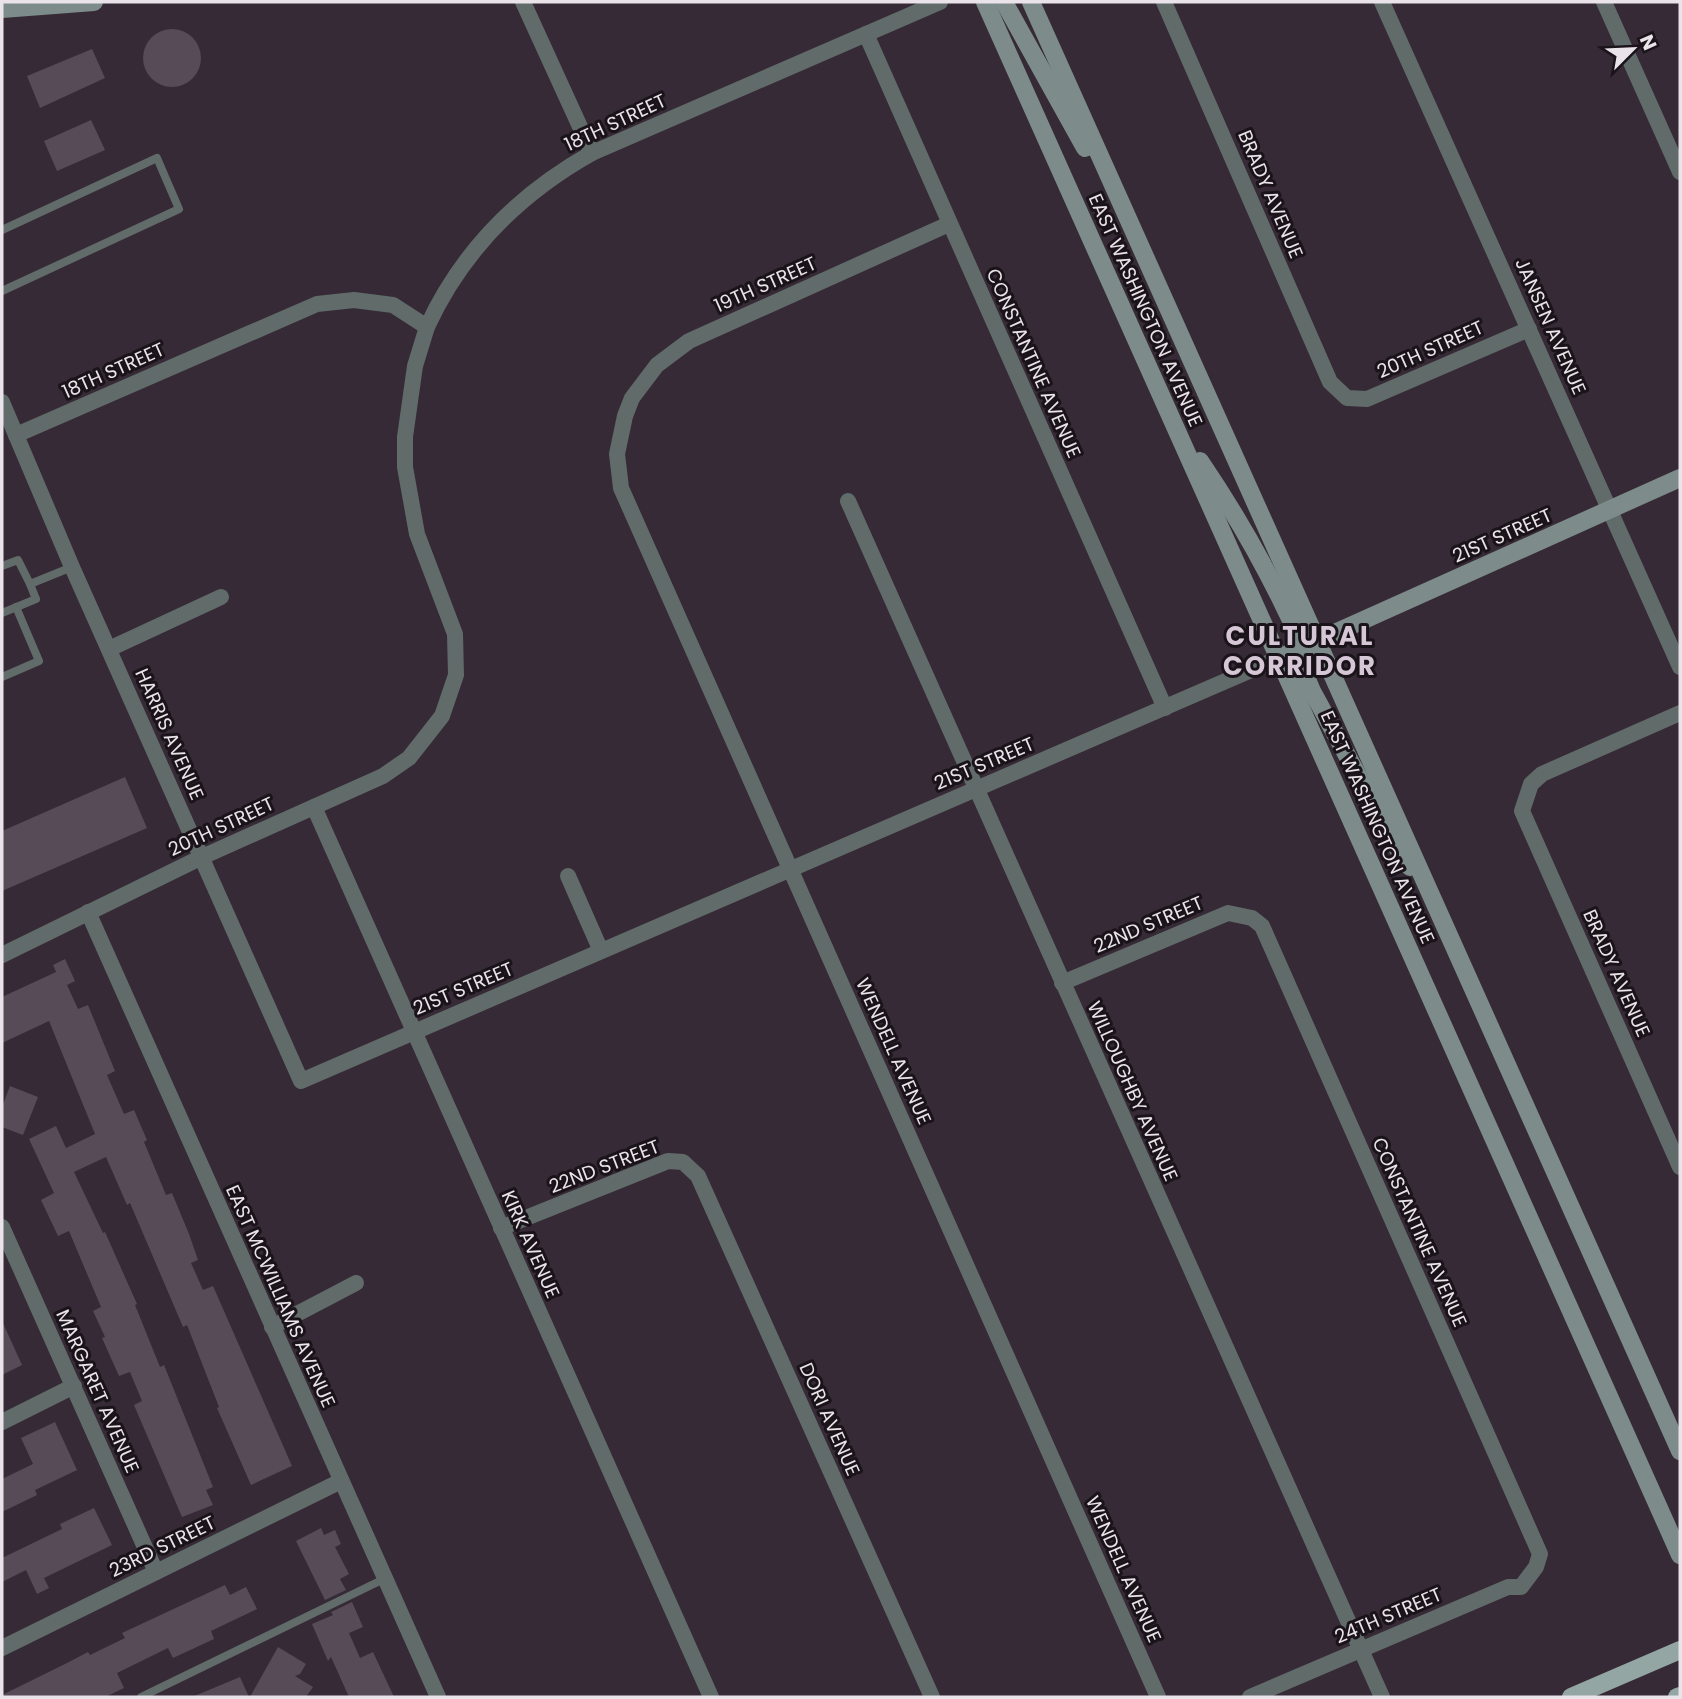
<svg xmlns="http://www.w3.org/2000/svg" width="1682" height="1699" viewBox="0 0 1682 1699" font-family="Poppins,sans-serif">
<rect width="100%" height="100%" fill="#352a36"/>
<g fill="#574b57">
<circle cx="172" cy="58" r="29"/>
<polygon points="92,49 105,78 40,108 27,76"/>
<polygon points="91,120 105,150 57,171 44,141"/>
<polygon points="125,777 147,828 2,891 2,831"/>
<polygon points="65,959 75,981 67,985 78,1009 88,1005 115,1071 107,1075 124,1114 134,1110 147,1140 144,1142 166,1195 172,1193 189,1234 198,1260 191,1263 203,1290 213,1286 292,1466 251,1485 217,1408 219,1407 187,1325 183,1327 130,1203 127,1205 106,1157 74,1172 103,1233 105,1232 137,1304 135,1305 160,1367 164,1365 213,1487 206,1490 213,1505 182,1517 134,1405 142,1401 130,1372 119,1376 102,1338 105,1337 93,1311 101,1307 69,1231 58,1236 41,1200 54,1193 29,1139 56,1126 66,1148 95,1134 49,1021 2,1043 2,997 56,972 53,965"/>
<polygon points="10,1086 38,1097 23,1135 2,1127 2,1107"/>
<polygon points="2,1321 22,1365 2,1375"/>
<polygon points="55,1422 77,1470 35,1490 37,1495 2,1512 2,1479 33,1464 21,1438"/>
<polygon points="94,1508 112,1545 44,1578 49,1588 37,1594 26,1570 2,1582 2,1558 62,1529 60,1524"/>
<polygon points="321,1528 324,1535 335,1530 341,1544 335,1547 349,1574 340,1579 346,1590 325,1600 296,1541"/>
<polygon points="225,1585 230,1595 246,1587 257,1609 211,1631 214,1639 173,1658 168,1648 117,1673 124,1688 105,1697 2,1697 2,1695 65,1664 88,1652 90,1655 125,1638 122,1633"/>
<polygon points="352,1602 363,1627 349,1633 360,1658 373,1652 394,1697 349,1697 331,1657 328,1661 312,1624 333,1615 331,1612"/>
<polygon points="278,1647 306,1664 300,1674 295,1676 313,1687 306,1697 250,1697"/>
<polygon points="240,1677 249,1697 192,1697"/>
</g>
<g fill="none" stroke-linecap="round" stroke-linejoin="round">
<g stroke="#616b69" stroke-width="8">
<polyline points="2,230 157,158 179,209 2,291"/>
<polyline points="2,566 18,560 30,584"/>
<polyline points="2,613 36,599 30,584 72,567"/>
<polyline points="2,677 39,661 16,607"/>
<polyline points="141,1697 384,1579"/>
</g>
<g stroke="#616b69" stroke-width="16">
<polyline points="523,2 592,153"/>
<polyline points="1164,2 1330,382 1347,398 1367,399 1529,329"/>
<polyline points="1382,2 1680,667"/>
<polyline points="1604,2 1680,172"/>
<polyline points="866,34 1165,708"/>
<polyline points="949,224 689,341 657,365 632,398 625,416 617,454 621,488 1158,1697"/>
<polyline points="2,402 72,567 301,1081 1279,658"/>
<path d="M16,435L317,304L354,300L393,305L427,327C462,251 519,194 592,153L940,2"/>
<polyline points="848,501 1382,1697"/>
<polyline points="109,649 221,597"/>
<polyline points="1680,713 1542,774 1531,784 1522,811 1680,1167"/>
<polyline points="314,807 711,1697"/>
<polyline points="568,876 601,951"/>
<polyline points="88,912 438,1697"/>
<polyline points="2,955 202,857 383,776 409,758 442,716 456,675 455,634 417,534 405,467 405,437 415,366 427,327"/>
<polyline points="1062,983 1228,913 1252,918 1262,926 1540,1554 1536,1567 1521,1587 1508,1587 1250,1697"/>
<polyline points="2,1227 156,1572"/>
<polyline points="501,1228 668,1161 683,1162 698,1176 932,1697"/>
<polyline points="272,1327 356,1283"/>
<polyline points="2,1422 74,1386"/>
<polyline points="2,1648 341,1481"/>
</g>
<g stroke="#7d8c8a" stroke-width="18">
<polyline points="985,2 1680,1555"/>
<polyline points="1004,2 1085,148"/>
<polyline points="1031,2 1680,1451"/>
<polyline points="2,9 94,2"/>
<path d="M1200,461C1240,520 1275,583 1303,647"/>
<polyline points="1295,651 1312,691 1405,862 1410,867"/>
<polyline points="1279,658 1680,478"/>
</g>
<g stroke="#93a6a3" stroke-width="18">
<polyline points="1571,1697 1680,1650"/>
<polyline points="1677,1697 1680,1696"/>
</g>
</g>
<g text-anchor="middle" stroke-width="6" stroke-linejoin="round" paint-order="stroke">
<g font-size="19" fill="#eae3ea" stroke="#1a141a">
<text transform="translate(615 122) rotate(-25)" y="7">18TH STREET</text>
<text transform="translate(1271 194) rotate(67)" y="7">BRADY AVENUE</text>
<text transform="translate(765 284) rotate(-24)" y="7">19TH STREET</text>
<text transform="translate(1146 310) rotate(66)" y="7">EAST WASHINGTON AVENUE</text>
<text transform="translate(1551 326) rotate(66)" y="7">JANSEN AVENUE</text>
<text transform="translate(1430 349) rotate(-24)" y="7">20TH STREET</text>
<text transform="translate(1034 363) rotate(66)" y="7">CONSTANTINE AVENUE</text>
<text transform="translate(113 370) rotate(-24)" y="7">18TH STREET</text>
<text transform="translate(1502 535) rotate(-24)" y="7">21ST STREET</text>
<text transform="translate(170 734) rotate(66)" y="7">HARRIS AVENUE</text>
<text transform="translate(984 763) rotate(-23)" y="7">21ST STREET</text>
<text transform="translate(221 826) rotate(-25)" y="7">20TH STREET</text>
<text transform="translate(1378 827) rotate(66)" y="7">EAST WASHINGTON AVENUE</text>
<text transform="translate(1148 924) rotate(-23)" y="7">22ND STREET</text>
<text transform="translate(1617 973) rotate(66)" y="7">BRADY AVENUE</text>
<text transform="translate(463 988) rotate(-23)" y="7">21ST STREET</text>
<text transform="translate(894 1051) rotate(66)" y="7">WENDELL AVENUE</text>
<text transform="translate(1133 1091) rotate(66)" y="7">WILLOUGHBY AVENUE</text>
<text transform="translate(604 1166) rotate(-21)" y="7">22ND STREET</text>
<text transform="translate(1420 1232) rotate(66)" y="7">CONSTANTINE AVENUE</text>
<text transform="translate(531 1244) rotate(66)" y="7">KIRK AVENUE</text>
<text transform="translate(281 1296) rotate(66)" y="7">EAST MCWILLIAMS AVENUE</text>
<text transform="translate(98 1391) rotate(66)" y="7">MARGARET AVENUE</text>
<text transform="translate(830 1419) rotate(66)" y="7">DORI AVENUE</text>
<text transform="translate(162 1546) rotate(-26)" y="7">23RD STREET</text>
<text transform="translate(1124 1569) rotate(66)" y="7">WENDELL AVENUE</text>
<text transform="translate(1388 1615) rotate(-23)" y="7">24TH STREET</text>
</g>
<g font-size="26" font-weight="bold" letter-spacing="2" fill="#d6c7d6" stroke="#1a141a">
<text x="1300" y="645">CULTURAL<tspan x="1300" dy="30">CORRIDOR</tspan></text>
</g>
</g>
<rect width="1682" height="1699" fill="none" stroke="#eae3ea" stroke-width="7"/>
<g transform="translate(1633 49) rotate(66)" stroke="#1a141a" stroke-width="5" paint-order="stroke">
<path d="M0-5L12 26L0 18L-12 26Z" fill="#eae3ea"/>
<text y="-10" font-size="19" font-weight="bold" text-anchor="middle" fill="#eae3ea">N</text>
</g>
</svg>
